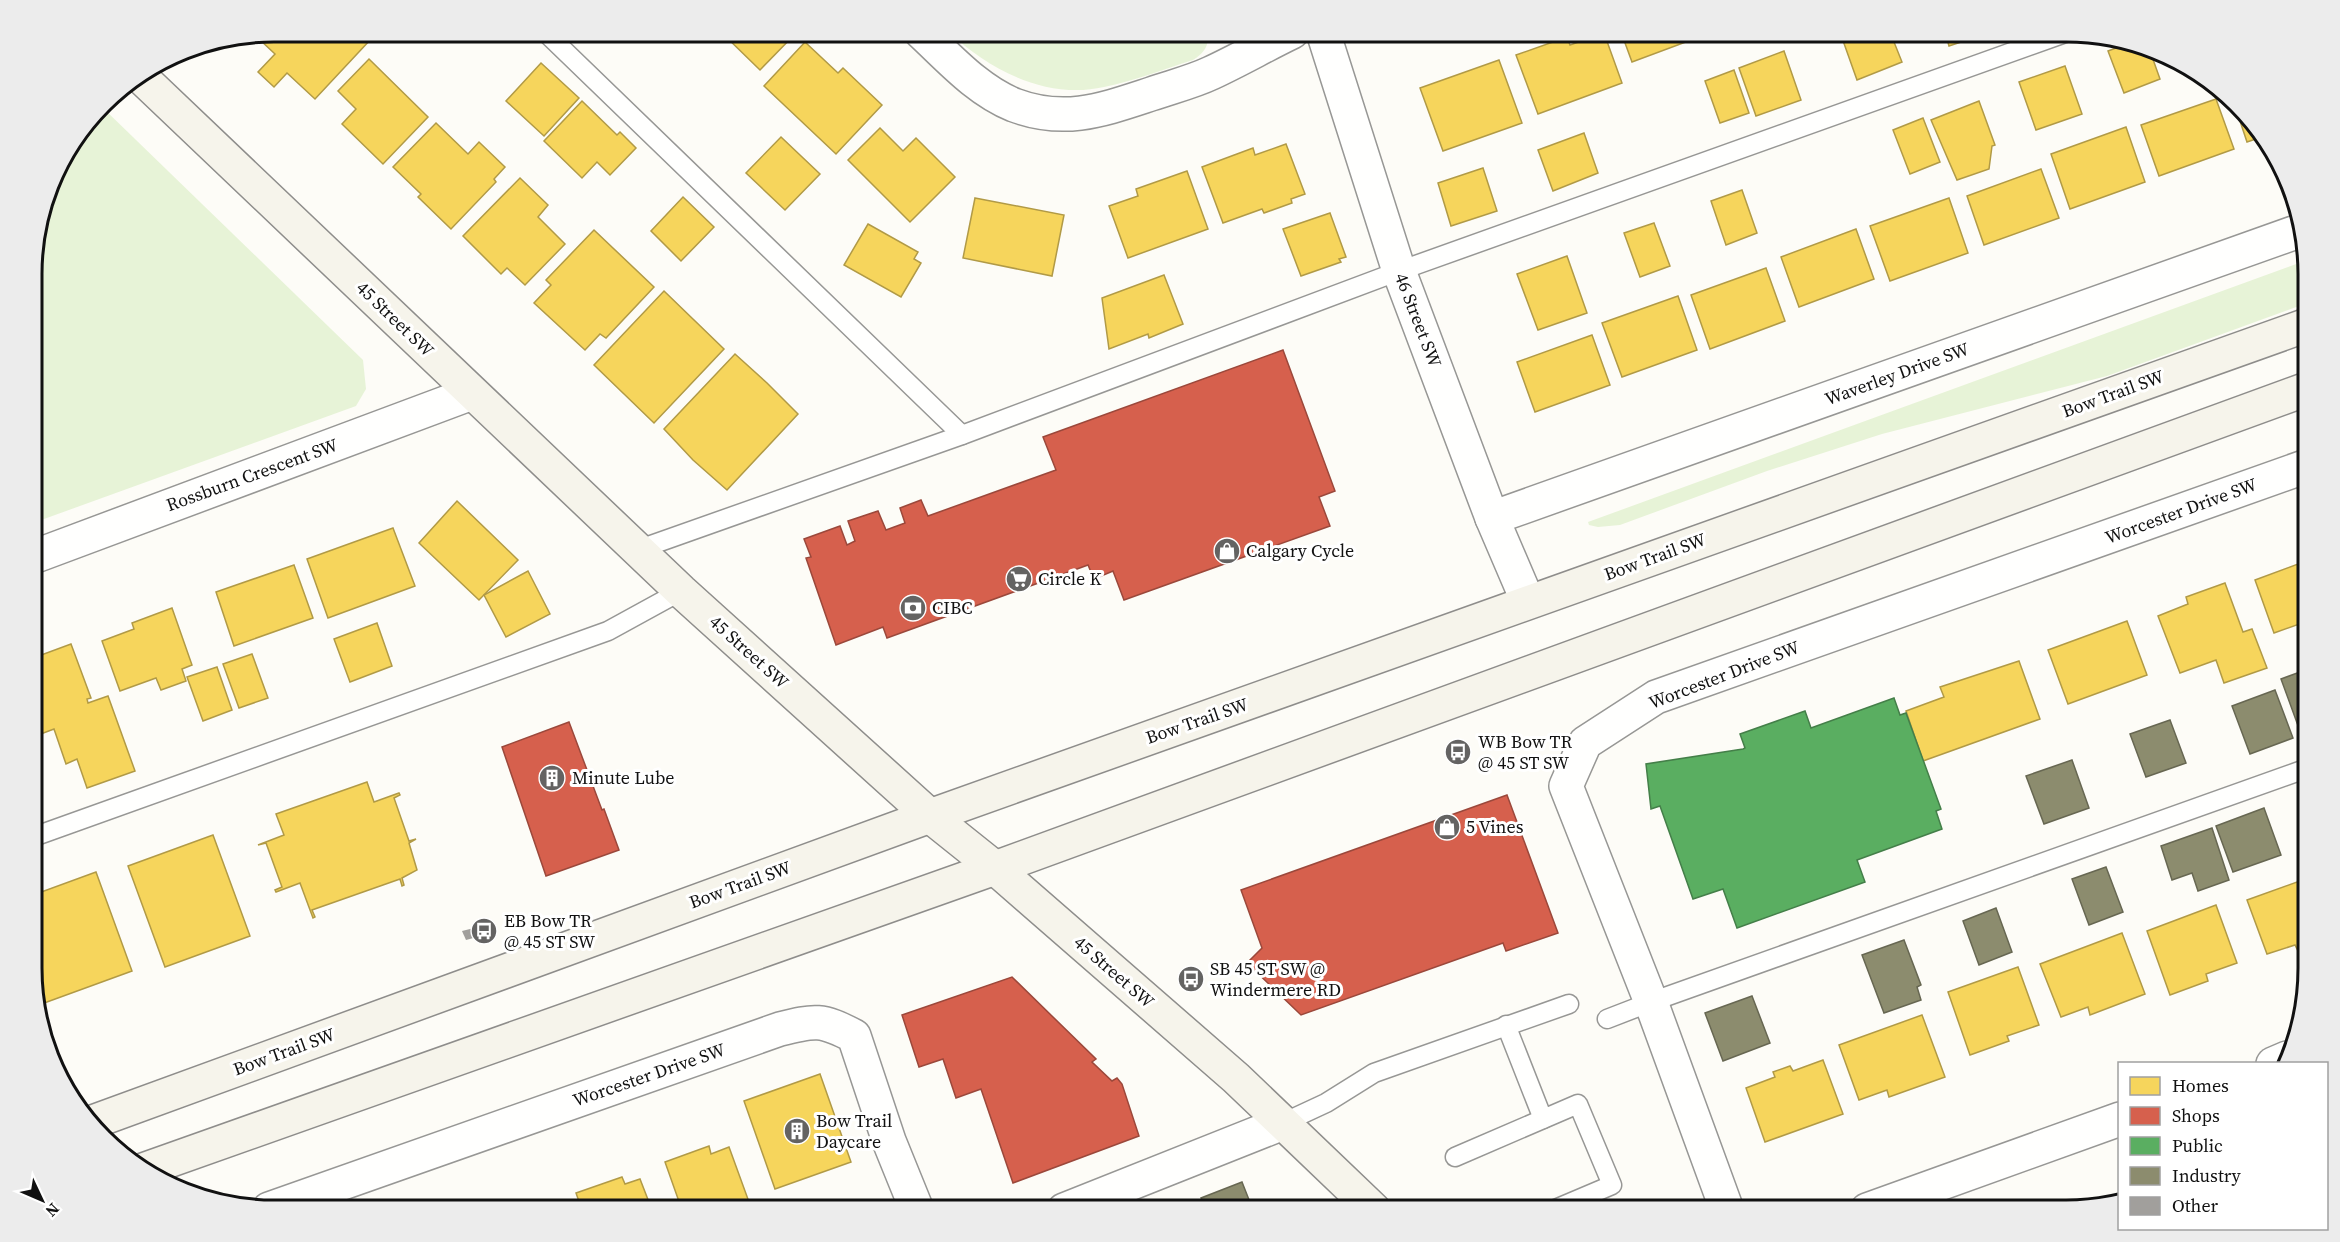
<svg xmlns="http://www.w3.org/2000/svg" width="2340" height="1242" viewBox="0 0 2340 1242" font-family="'Source Serif 4',serif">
<rect width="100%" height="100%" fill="#fdfcf7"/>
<g fill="#e7f3d7">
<path d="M949,32H1206C1211,44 1204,53 1193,60C1164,69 1134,81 1104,87C1047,100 989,70 949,32Z"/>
<polygon points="102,107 363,360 366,389 356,406 33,523 32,257 57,166"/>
<polygon points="2307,260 2307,303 2107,376 1882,434 1767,471 1620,525 1598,527 1589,525 1588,522"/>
</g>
<g fill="#f6d55c" stroke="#b19a46" stroke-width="1.5">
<polygon points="274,32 363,32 371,39 315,99 287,73 274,87 258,72 275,54 259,39 265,33"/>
<polygon points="721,32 797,32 760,70"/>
<polygon points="1621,32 1710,32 1710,33 1632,62"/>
<polygon points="1851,32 1890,32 1902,62 1857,80 1841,35"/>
<polygon points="1945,32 1981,32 1982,35 1949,46"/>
<polygon points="1604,33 1622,83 1538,114 1516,55 1567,37 1570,45"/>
<polygon points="805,42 838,73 843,68 882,105 836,154 764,86"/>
<polygon points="2124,45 2150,51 2160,79 2124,93 2108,51"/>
<polygon points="1784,51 1801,100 1756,116 1739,68"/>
<polygon points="369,59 428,117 383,164 342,124 356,109 338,91"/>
<polygon points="1499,60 1522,123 1443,151 1420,88"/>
<polygon points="541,63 579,98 544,136 506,101"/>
<polygon points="2065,66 2082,114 2036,130 2019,82"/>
<polygon points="1734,70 1749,113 1720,123 1705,81"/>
<polygon points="2216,99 2234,149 2159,176 2141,125"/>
<polygon points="2233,100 2265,136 2247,142"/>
<polygon points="582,101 617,135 620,132 636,148 610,175 597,162 582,178 544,141"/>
<polygon points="1979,101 1995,145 1992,146 1989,169 1957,180 1931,120"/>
<polygon points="1923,118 1940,162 1910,174 1893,130"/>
<polygon points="436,123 468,154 479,142 505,167 494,179 496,182 451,229 418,197 421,194 393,167"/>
<polygon points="2126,127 2145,182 2070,209 2051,154"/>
<polygon points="880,128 903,151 916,138 955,177 910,222 848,160"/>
<polygon points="1584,133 1598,173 1553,191 1538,150"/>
<polygon points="781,137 820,174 785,210 746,173"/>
<polygon points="1286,144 1305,194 1291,199 1292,203 1264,213 1262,209 1223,223 1202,167 1253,148 1255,155"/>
<polygon points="1483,168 1497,211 1451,226 1438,183"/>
<polygon points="2041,169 2059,218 1984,245 1967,196"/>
<polygon points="1187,171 1208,229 1128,258 1109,206 1138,196 1136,189"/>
<polygon points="520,178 548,205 538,217 565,244 525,285 507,268 501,274 463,236"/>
<polygon points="1742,190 1757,233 1726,245 1711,201"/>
<polygon points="683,197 714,227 681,261 651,231"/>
<polygon points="975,198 1064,215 1052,276 963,258"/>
<polygon points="1949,198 1968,253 1890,281 1870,226"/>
<polygon points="1330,213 1346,257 1339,259 1341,262 1301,276 1283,229"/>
<polygon points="1654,223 1670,266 1640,277 1624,233"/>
<polygon points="868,224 918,252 914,259 921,263 901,297 844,265"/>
<polygon points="1856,229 1874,279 1799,307 1781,257"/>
<polygon points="594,230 654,287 606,338 600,334 585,350 534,303 551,285 546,280"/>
<polygon points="1567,256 1587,313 1538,330 1517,274"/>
<polygon points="1766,268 1785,321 1710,349 1691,295"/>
<polygon points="1164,275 1183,324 1149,338 1148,334 1109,349 1102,298"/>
<polygon points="664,291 724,349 654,423 594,365"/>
<polygon points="1678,296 1697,350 1622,377 1602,323"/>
<polygon points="1592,335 1610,385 1535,412 1517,362"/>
<polygon points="735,354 767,383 798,414 727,490 693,460 664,429"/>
<polygon points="457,501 518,560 479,600 419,543"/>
<polygon points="393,528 415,586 328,618 307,559"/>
<polygon points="2306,561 2308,621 2274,633 2255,580"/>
<polygon points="294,565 313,618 234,646 216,592"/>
<polygon points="528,571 550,614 506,637 484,595"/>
<polygon points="2225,583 2243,632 2252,629 2267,668 2224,683 2216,660 2180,673 2158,616 2188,604 2186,597"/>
<polygon points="172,608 192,665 182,669 186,681 161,690 156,678 120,691 102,641 134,629 132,623"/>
<polygon points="2127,621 2147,675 2068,704 2048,650"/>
<polygon points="377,623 392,666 350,682 334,639"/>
<polygon points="71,644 91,698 87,699 88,703 108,696 135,771 87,788 77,759 66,764 54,729 33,737 33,658"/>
<polygon points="252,654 268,698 239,708 223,664"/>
<polygon points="2019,661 2040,719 1923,761 1906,711 1944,697 1940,687"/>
<polygon points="217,667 232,710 203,721 187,677"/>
<polygon points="367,782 374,802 399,793 400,795 394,798 409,841 416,839 409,843 417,870 402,878 404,885 402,886 400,879 312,910 315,917 313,918 300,883 276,892 275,890 282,887 266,843 258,845 284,835 276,814"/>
<polygon points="213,835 250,936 165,967 128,866"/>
<polygon points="96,872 132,971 36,1006 34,1000 33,895"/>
<polygon points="2308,878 2308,947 2298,951 2295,945 2267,954 2247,900"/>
<polygon points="2216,905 2237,963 2206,974 2208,981 2170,995 2147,931"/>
<polygon points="2122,933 2145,994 2090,1015 2088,1007 2061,1017 2040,964"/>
<polygon points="2018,967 2039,1025 2007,1036 2009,1041 1970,1055 1948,992"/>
<polygon points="1922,1015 1945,1077 1889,1097 1887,1090 1859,1100 1839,1045"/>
<polygon points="1823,1060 1843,1114 1765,1142 1746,1088 1775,1077 1773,1072 1790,1066 1793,1071"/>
<polygon points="820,1074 851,1162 775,1189 744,1101"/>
<polygon points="709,1146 711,1154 729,1147 749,1202 725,1210 682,1210 665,1162"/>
<polygon points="622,1177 625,1184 640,1179 652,1210 582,1210 576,1193"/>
</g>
<g fill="#d6604d" stroke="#9b483b" stroke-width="1.5">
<polygon points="1283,350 1335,491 1319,497 1330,526 1124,600 1113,571 1094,579 1088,565 887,638 883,627 836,645 806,558 811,557 804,539 840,526 847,545 855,541 848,521 878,511 886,530 905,523 900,508 921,500 928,516 1056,470 1043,437"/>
<polygon points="569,722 602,810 604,809 619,850 546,876 502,747"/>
<polygon points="1507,795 1558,933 1506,951 1503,943 1301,1015 1247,963 1262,948 1241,890"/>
<polygon points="1012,977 1096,1059 1092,1062 1112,1081 1117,1078 1122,1084 1139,1136 1013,1183 981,1089 956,1098 943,1059 919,1067 902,1015"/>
</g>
<polygon fill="#5aae61" stroke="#447f49" stroke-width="1.5" points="1894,698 1900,715 1906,713 1941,809 1936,811 1942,829 1857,860 1865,882 1737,928 1723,889 1693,899 1660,806 1651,809 1646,764 1743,749 1745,748 1740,734 1805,711 1811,728"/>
<g fill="#8c8c6e" stroke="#676752" stroke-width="1.5">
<polygon points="2308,669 2308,728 2300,731 2281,679"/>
<polygon points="2275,690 2293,738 2250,754 2232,706"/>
<polygon points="2170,720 2186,763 2146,777 2130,734"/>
<polygon points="2072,760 2089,808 2044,824 2026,776"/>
<polygon points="2264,808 2281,855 2233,872 2216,826"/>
<polygon points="2212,828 2229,880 2198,891 2192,873 2172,880 2161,846"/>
<polygon points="2106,867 2123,912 2089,925 2072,879"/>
<polygon points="1996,908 2012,952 1979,965 1963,921"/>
<polygon points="1904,940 1921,985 1917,987 1921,1000 1884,1013 1862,955"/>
<polygon points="1752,996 1770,1043 1723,1061 1705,1013"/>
<polygon points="1242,1182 1253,1210 1206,1210 1201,1198"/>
</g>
<polygon fill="#a19f9c" points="478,927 481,936 466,940 462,931"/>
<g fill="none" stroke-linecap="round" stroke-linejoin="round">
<defs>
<g id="lane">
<polyline points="545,32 962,435"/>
<polyline points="637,550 962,435 1399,271 2068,32"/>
<polyline points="33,837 608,631 681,591"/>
<polyline points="1607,1019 1651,1002 2308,768"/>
<polyline points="1506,1025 1543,1119"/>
<polyline points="1283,1123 1326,1103 1374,1073 1569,1004"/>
<polyline points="1455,1157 1578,1104 1612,1185 1553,1210"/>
</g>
<g id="street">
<path d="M921,32C949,58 977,90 1014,105C1065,124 1102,110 1151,94C1171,87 1192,82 1211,73C1239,60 1265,45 1292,32"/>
<polyline points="1323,32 1399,271 1492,518 1528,602"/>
<polyline points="1492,518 2302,230"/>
<polyline points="33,557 472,393"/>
<polyline points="2273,1064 2287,1058"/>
<path d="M269,1209L780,1029C815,1020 822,1019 854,1036L889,1141L917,1210"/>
<polyline points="1064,1210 1283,1123"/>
<polyline points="1727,1210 1651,1002 1566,786 1585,743 1656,697 2307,466"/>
<polyline points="1867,1210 2120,1119"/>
</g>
<g id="secondary">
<polyline points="140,76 681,591 930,816 995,868 1236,1078 1374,1210"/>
<polyline points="90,1123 930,816 2307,325"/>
<polyline points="143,1170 995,868 2307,389"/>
</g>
</defs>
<use href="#lane" stroke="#979795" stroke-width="21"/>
<use href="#street" stroke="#979795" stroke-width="36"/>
<use href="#secondary" stroke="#8e8d8b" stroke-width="36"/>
<use href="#lane" stroke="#fffffe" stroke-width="18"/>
<use href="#street" stroke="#fffffe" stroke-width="33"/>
<use href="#secondary" stroke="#f6f4eb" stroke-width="33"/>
</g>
<defs>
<symbol id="shop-disc" viewBox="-11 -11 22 22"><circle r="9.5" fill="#646362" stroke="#fff"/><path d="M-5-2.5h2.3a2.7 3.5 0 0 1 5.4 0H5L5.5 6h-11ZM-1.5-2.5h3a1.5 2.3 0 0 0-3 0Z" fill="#fff"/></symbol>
<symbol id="supermarket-disc" viewBox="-11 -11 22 22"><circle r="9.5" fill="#646362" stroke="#fff"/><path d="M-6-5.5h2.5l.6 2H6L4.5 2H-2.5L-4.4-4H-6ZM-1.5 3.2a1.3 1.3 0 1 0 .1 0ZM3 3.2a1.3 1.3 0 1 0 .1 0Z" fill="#fff"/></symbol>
<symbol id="bank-disc" viewBox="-11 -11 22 22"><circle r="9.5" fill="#646362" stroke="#fff"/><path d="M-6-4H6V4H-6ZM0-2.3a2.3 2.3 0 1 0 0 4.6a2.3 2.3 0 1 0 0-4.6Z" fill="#fff"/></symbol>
<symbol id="bus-disc" viewBox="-11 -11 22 22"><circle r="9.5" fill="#646362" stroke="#fff"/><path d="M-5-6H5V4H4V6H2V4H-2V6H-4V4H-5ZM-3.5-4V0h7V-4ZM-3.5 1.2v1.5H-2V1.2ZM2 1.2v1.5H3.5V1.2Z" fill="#fff"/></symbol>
<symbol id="building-disc" viewBox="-11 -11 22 22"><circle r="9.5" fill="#646362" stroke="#fff"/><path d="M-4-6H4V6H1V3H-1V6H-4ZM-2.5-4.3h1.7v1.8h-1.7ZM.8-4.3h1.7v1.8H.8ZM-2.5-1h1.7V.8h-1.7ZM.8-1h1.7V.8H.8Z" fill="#fff"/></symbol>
</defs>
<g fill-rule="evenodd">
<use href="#shop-disc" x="1212" y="536" width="30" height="30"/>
<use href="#supermarket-disc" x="1004" y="564" width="30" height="30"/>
<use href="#bank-disc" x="898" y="593" width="30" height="30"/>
<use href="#bus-disc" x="1443" y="737" width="30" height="30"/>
<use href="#building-disc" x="537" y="763" width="30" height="30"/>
<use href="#shop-disc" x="1432" y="812" width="30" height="30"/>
<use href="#bus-disc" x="469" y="916" width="30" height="30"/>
<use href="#bus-disc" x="1176" y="964" width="30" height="30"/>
<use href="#building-disc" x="782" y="1116" width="30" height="30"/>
</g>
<g text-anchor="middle" stroke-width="6" stroke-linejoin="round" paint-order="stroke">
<g font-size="18" fill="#111" stroke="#fff">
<text transform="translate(395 319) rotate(44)" y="6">45 Street SW</text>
<text transform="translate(1418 320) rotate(69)" y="6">46 Street SW</text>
<text transform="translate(1897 374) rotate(-20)" y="6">Waverley Drive SW</text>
<text transform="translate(2113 394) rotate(-20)" y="6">Bow Trail SW</text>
<text transform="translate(252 475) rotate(-20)" y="6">Rossburn Crescent SW</text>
<text transform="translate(2181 511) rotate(-20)" y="6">Worcester Drive SW</text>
<text transform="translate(1655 557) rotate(-20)" y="6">Bow Trail SW</text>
<text transform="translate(749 652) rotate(42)" y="6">45 Street SW</text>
<text transform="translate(1724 675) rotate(-21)" y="6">Worcester Drive SW</text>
<text transform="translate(1197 721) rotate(-19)" y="6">Bow Trail SW</text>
<text transform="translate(740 885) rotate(-20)" y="6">Bow Trail SW</text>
<text transform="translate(1114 972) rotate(41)" y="6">45 Street SW</text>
<text transform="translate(284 1052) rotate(-20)" y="6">Bow Trail SW</text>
<text transform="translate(649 1075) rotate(-19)" y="6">Worcester Drive SW</text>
</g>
<g font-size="18" fill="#111" stroke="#fff" text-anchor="start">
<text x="1246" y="557">Calgary Cycle</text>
<text x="1038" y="585">Circle K</text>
<text x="932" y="614">CIBC</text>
<text x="1478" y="748">WB Bow TR<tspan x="1478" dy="21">@ 45 ST SW</tspan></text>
<text x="572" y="784">Minute Lube</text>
<text x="1466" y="833">5 Vines</text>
<text x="504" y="927">EB Bow TR<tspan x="504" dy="21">@ 45 ST SW</tspan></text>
<text x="1210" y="975">SB 45 ST SW @<tspan x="1210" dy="21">Windermere RD</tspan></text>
<text x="816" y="1127">Bow Trail<tspan x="816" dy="21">Daycare</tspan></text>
</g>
</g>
<path d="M0 0H2340V1242H0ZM274 42H2066A232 232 0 0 1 2298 274V968A232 232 0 0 1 2066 1200H274A232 232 0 0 1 42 968V274A232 232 0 0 1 274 42Z" fill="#ececec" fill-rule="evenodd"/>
<path fill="none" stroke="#111" stroke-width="3" d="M274 42H2066A232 232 0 0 1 2298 274V968A232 232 0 0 1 2066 1200H274A232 232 0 0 1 42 968V274A232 232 0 0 1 274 42Z"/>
<rect x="2118" y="1062" width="210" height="168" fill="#ffffff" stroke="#a0a0a0" stroke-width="1.5"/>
<rect x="2130" y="1077" width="30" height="18" fill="#f6d55c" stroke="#a0a0a0" stroke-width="1.5"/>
<text x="2172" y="1092" font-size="18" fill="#111111">Homes</text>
<rect x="2130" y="1107" width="30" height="18" fill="#d6604d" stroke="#a0a0a0" stroke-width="1.5"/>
<text x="2172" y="1122" font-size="18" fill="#111111">Shops</text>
<rect x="2130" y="1137" width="30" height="18" fill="#5aae61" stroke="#a0a0a0" stroke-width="1.5"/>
<text x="2172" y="1152" font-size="18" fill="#111111">Public</text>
<rect x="2130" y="1167" width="30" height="18" fill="#8c8c6e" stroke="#a0a0a0" stroke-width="1.5"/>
<text x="2172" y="1182" font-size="18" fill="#111111">Industry</text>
<rect x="2130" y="1197" width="30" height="18" fill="#a19f9c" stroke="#a0a0a0" stroke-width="1.5"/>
<text x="2172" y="1212" font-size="18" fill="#111111">Other</text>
<g transform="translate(42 1200) rotate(134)" stroke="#ffffff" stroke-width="4.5" paint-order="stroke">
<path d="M0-4.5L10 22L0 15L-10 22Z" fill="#111111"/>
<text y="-9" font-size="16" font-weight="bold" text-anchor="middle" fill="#111111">N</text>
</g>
</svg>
